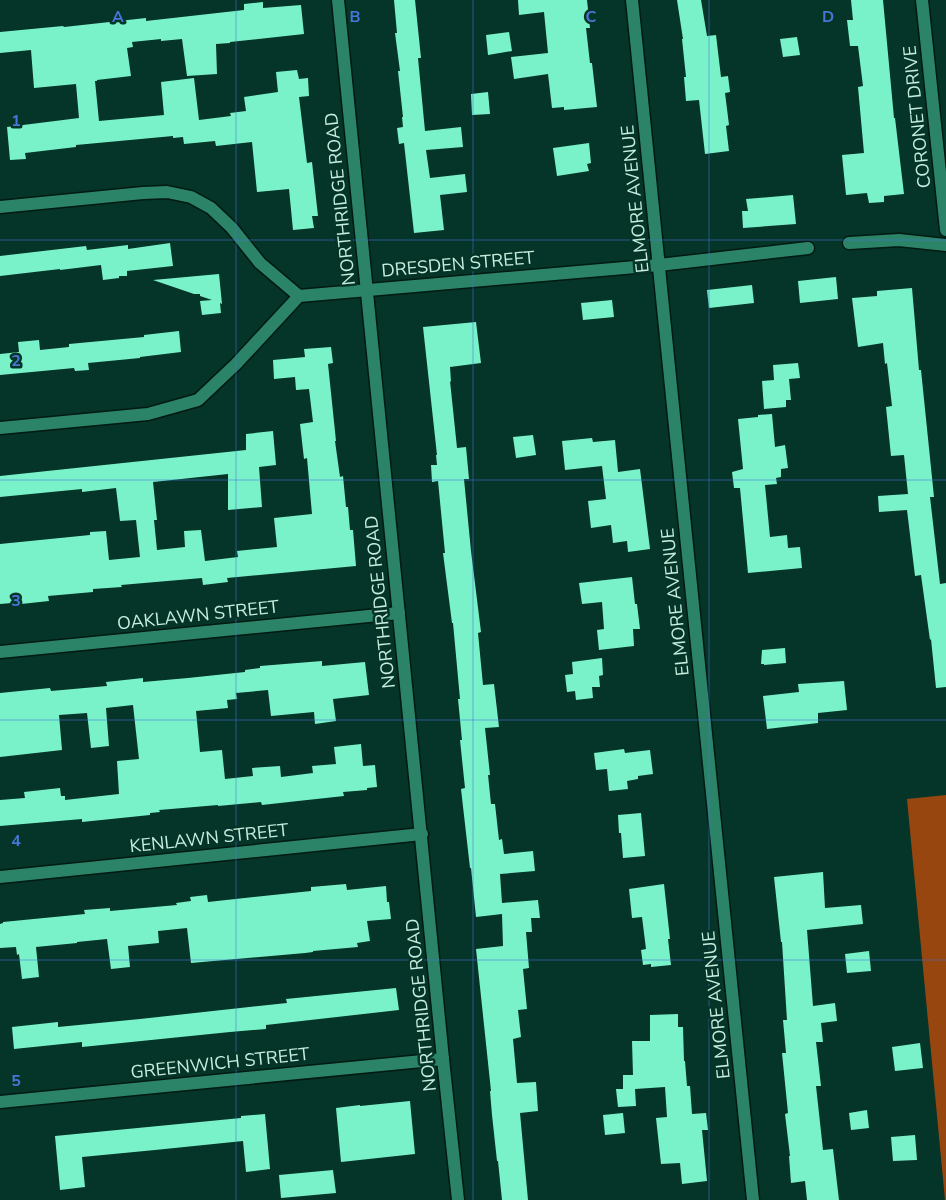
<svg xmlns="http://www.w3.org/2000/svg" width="946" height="1200" viewBox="0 0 946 1200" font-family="'Nunito Sans',sans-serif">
<rect width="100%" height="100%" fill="#053528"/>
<polygon fill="#974610" points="946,795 946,1200 945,1200 907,799"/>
<g fill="#7af2c9">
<polygon points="394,0 415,0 421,58 418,58 425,131 461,127 463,147 426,150 430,178 465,174 467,192 440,195 444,230 414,233 404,143 399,144 397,128 403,127 402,117 403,117 398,71 400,71 395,33 397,33"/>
<polygon points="518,0 587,0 590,28 586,28 590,63 592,63 597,107 564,110 564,107 552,108 548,74 514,79 511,57 548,53 544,12 519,15"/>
<polygon points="677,0 701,0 707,36 716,35 721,77 728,76 730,92 725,93 729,125 726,126 729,151 705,154 699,100 686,101 684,77 686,77 682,39 683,39"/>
<polygon points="851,0 883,0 894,118 895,118 904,194 884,196 884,202 869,203 867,193 846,195 842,155 864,153 858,87 863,86 858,46 850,46 847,20 853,20"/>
<polygon points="263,2 263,8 301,5 304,34 230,42 230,43 216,44 217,74 187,76 182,39 161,41 161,39 132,42 133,47 127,48 131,76 97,80 97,81 95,81 99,121 164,115 161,82 194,78 199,120 231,116 230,113 246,111 244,97 278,92 276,72 297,70 299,79 308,78 309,96 299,97 307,163 312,162 318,216 312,216 314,228 293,230 289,189 257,192 252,142 216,146 215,141 184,144 183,137 173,138 173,136 76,145 76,147 25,153 26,159 10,160 7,127 79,118 76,84 34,88 31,50 0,53 0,32 63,26 64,27 146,18 146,21 244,10 244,4"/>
<polygon points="509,32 512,51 488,55 486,35"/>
<polygon points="797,37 800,55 783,57 780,39"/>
<polygon points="488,92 490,114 472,115 471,94"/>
<polygon points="589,143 591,163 587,164 589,171 557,176 553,148"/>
<polygon points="793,195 796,224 743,228 742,211 748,211 746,199"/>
<polygon points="170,243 173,266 127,271 127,276 119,276 119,278 103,280 101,265 60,270 60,269 0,276 0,256 86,246 87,250 128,245 128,249"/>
<polygon points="219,274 222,304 220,303 221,313 202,315 200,301 212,300 200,296 200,294 194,294 153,280"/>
<polygon points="836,277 838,299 800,303 798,281"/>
<polygon points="752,285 754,303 709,308 707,290"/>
<polygon points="912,288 919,370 921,370 934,497 930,497 940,584 946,583 946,687 936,688 931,639 930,640 921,575 915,576 907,510 879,512 878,496 908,494 904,455 891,456 886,407 892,406 887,363 885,364 883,343 858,347 852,298 877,296 877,291"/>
<polygon points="612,300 614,317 583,320 581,303"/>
<polygon points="476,322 481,363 450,367 451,382 450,381 457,448 466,447 469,479 464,479 471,551 481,632 478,633 483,685 494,684 499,727 485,728 490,775 488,775 491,804 495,804 499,840 502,839 504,854 533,851 535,871 500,874 502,903 538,900 540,918 531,918 532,932 526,932 529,968 523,969 527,1009 518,1010 521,1037 513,1039 517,1083 536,1082 538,1111 520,1113 528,1200 502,1200 498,1161 497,1161 492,1115 490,1091 491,1091 476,949 503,946 502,914 476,917 471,868 470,868 461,789 465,788 460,740 462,740 458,699 460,699 453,623 452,623 443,553 445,553 438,481 432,482 431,465 437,465 436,455 437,455 423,327"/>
<polygon points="179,331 181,352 140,357 140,358 88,363 89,370 75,371 74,368 0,375 0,354 19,352 18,342 39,340 40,350 69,347 69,344 144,337 144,335"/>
<polygon points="331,347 333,363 328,364 336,441 335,441 340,477 343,476 346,507 348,507 350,530 353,530 356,566 227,578 228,582 203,585 202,578 121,585 122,587 93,589 93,592 48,596 49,601 12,605 12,603 0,604 0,544 90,535 90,532 106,531 109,560 140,557 136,520 120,521 116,488 82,492 82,489 0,497 0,476 246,450 246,434 273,431 276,465 259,467 262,507 228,510 228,474 153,482 157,520 154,520 157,550 185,547 184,531 201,530 205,561 238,557 237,551 277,547 274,518 312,514 307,458 304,459 300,424 313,422 309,389 296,390 295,377 274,379 273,360 305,357 304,349"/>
<polygon points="798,363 800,378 789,379 791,400 786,400 786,407 764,409 762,381 774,380 773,365"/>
<polygon points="772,414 775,447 785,445 788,468 781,469 781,477 776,478 777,484 765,485 770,537 787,535 788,548 800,547 802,568 748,573 740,488 734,488 732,472 743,469 738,419 758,417 758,415"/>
<polygon points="533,435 536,455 516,458 513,437"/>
<polygon points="592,438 593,442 615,440 618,472 640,469 650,549 628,552 627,541 613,543 611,525 591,528 588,501 606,499 602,466 565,470 562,441"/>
<polygon points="632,577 635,604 637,604 640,629 633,629 634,646 599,650 597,630 604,629 602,602 582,604 579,583"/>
<polygon points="785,648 786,663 764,665 764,664 761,664 762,650"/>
<polygon points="602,658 603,675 599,676 600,687 592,687 593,698 576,700 575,691 567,692 565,675 573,674 572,662"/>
<polygon points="322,661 322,666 365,662 369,695 333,699 336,721 315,724 314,712 271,716 268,690 236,693 237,699 227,700 228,708 196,711 200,752 222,750 225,779 253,776 252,768 280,766 281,777 313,773 312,766 336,764 334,747 361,744 363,766 375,765 377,787 367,788 367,790 343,792 344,796 298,801 262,805 261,802 218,806 218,805 159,810 160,812 150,813 150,815 82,822 82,819 0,826 0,800 25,798 24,792 60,788 61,796 65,796 65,800 119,794 117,761 139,759 133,705 106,708 109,746 91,748 87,713 59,715 62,750 0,757 0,693 50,688 51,691 107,686 106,682 143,678 143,682 188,678 245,672 245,670 260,668 260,666"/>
<polygon points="844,681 847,710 818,713 818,723 767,729 763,696 799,692 798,684"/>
<polygon points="624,749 625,753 650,750 653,774 638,776 638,779 627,781 628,789 609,791 607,769 596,770 594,753"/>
<polygon points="641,813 645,856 623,858 621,833 619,833 618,815"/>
<polygon points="823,872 825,908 861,905 863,924 807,930 813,1006 835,1003 837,1021 821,1023 823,1042 816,1042 821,1086 816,1086 823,1150 833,1149 839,1200 807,1200 805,1181 791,1183 789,1156 790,1156 785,1114 788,1113 782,1053 786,1053 783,1020 787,1020 782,942 781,942 774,877"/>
<polygon points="346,884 347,890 386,886 387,902 389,902 391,919 367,921 370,941 357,943 358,947 313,951 313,952 305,953 191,963 187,928 158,931 159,943 128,946 130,967 111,969 107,939 77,942 77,943 36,947 39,977 22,979 19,954 17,955 16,947 0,948 0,924 3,923 3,922 85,914 84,910 110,908 110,911 177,905 176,903 191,901 190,897 207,895 208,902 311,891 311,887"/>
<polygon points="664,884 670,939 668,939 671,965 651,967 651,964 643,965 641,950 646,949 642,917 632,918 629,889"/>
<polygon points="869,951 871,971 847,973 845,954"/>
<polygon points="396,988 399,1010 266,1025 266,1029 230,1032 82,1047 82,1042 14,1049 12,1027 58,1022 58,1027 140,1019 287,1003 286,999"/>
<polygon points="678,1014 678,1027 683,1027 684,1061 685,1061 687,1086 690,1086 692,1114 706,1113 708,1130 702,1130 707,1181 682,1184 680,1163 661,1164 656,1118 667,1117 665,1087 635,1089 636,1106 618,1107 616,1089 623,1089 623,1075 633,1075 632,1041 650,1041 650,1015"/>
<polygon points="920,1043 923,1068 895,1071 892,1047"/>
<polygon points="410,1101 415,1154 341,1162 336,1108 360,1105 360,1106"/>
<polygon points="867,1110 869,1128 851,1130 849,1113"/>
<polygon points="623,1113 625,1133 605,1135 603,1115"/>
<polygon points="265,1114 270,1169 246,1172 243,1141 155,1150 82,1157 85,1187 60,1190 55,1136 241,1118 241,1116"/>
<polygon points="915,1135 917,1160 893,1161 891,1137"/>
<polygon points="333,1170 336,1193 281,1198 279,1175"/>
</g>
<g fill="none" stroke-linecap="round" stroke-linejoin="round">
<defs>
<g id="street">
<polyline points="338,0 443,1059 458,1200"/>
<polyline points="632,0 753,1200"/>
<polyline points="922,0 946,230"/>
<polyline points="0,207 143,193 167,192 191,197 211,208 232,228 260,263 299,296 659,265 808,248"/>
<polyline points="849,243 899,240 946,245"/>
<polyline points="0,428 148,414 198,400 236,364 299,296"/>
<polyline points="0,652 399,613"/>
<polyline points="0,877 422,834"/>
<polyline points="0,1102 443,1059"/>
</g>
</defs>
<use href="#street" stroke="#011a12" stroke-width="15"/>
<use href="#street" stroke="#2b8368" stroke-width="12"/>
</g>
<path fill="none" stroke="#4776d9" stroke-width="1" stroke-opacity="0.55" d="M236,0V1200M473,0V1200M709,0V1200M0,240H946M0,480H946M0,720H946M0,960H946"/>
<g text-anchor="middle" stroke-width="5" stroke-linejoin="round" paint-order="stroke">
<g font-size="18" fill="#c6eddd" stroke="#053528">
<text transform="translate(917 117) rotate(-96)" y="6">CORONET DRIVE</text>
<text transform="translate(340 199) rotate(-96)" y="6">NORTHRIDGE ROAD</text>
<text transform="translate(635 199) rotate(-96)" y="6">ELMORE AVENUE</text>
<text transform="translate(458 264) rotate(-5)" y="6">DRESDEN STREET</text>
<text transform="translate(380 602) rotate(-96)" y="6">NORTHRIDGE ROAD</text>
<text transform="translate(675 602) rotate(-96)" y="6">ELMORE AVENUE</text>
<text transform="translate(198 615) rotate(-6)" y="6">OAKLAWN STREET</text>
<text transform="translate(209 838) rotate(-6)" y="6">KENLAWN STREET</text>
<text transform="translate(421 1005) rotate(-96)" y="6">NORTHRIDGE ROAD</text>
<text transform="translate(716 1005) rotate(-96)" y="6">ELMORE AVENUE</text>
<text transform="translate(220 1063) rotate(-6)" y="6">GREENWICH STREET</text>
</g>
</g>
<g font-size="16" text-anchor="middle" font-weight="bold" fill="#4776d9" stroke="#053528" stroke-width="5" stroke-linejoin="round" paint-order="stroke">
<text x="118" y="22">A</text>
<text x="355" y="22">B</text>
<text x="591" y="22">C</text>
<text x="828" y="22">D</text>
<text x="16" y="126">1</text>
<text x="16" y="366">2</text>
<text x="16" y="606">3</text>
<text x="16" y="846">4</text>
<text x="16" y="1086">5</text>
</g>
</svg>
